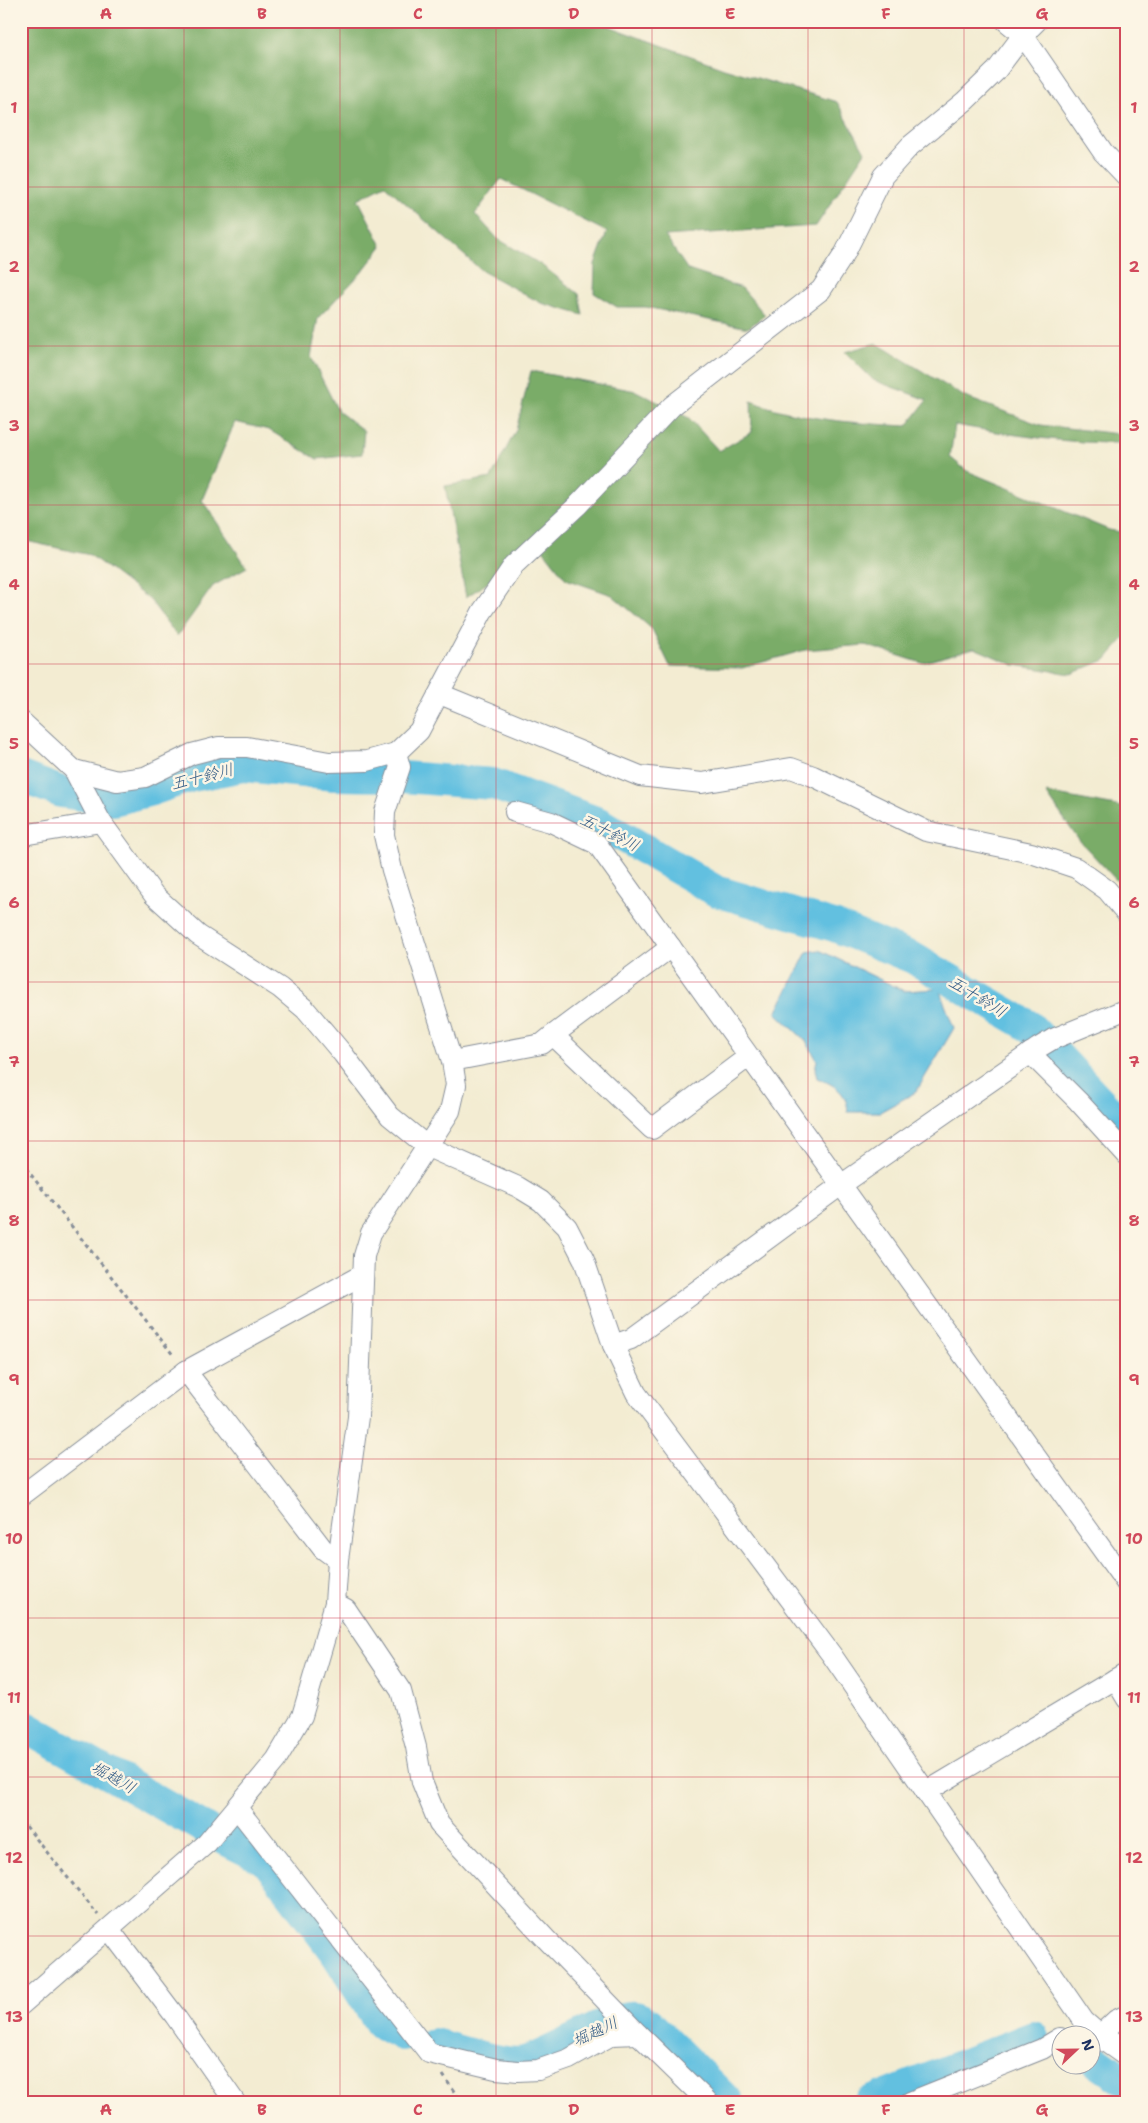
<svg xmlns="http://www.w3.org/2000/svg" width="1148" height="2123" viewBox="0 0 1148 2123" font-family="'Shantell Sans','Klee One',sans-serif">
<rect width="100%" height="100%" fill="#fcf5e5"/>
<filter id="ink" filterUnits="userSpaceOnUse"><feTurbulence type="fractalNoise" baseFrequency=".02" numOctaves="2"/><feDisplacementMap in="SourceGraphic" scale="10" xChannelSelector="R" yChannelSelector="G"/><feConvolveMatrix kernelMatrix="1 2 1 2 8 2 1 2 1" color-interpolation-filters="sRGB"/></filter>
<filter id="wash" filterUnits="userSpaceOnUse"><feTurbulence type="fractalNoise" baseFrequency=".0096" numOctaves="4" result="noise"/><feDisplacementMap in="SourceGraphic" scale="20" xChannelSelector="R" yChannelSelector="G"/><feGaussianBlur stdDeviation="1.12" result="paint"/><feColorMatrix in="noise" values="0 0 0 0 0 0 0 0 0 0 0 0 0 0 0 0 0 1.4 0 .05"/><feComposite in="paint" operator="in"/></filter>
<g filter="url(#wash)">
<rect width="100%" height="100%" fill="#f3ecd2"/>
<g fill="#7aac68" stroke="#4a6e63">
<polygon points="21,21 595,21 724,68 837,102 865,152 816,226 665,236 688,270 742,288 765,315 748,328 646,307 617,307 594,293 595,264 607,232 501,179 475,214 498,239 540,264 579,294 583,315 541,303 482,271 385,185 358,199 382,246 362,272 318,318 311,357 338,411 364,431 362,454 317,459 269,430 235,422 202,500 247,567 213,586 177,636 150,600 90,555 21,540"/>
<path d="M876,343L965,397L1041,425L1119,434L1127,432V443C1068,444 1012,435 955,425L950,457L967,471L1109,530L1127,533V638H1124L1107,659L1071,674L1014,665L974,648L922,663L865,645L805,650L742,668L670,666L652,629L612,595L566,579L537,542L504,572L466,597L445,486L491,478L516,430L531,371L636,391L689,418L719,451L752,432L751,401C801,420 854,423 907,426L927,400L873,380L845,352Z"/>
<polygon points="1046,793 1127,808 1127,900 1119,883 1078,839"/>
</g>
<path fill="#62c0e0" stroke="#3e789f" d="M819,950L904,991L939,989L954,1028L916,1092L880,1112H848C847,1092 835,1085 817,1078L815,1069L817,1060L806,1041L776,1013L807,952Z"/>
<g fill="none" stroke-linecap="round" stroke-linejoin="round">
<g stroke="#62c0e0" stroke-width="32">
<polyline points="21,777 61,792 113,800 152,790 192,776 243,766 334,775 389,776 493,784 599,823 716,891 834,926 913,958 1029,1026 1127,1130"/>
<polyline points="21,1724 206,1829"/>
<polyline points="220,1837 266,1860 337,1955 380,2023 402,2035"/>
<path d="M434,2044C456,2050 503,2066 524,2062C552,2055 614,2013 634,2017C639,2017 644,2021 648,2023L728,2102"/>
<polyline points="1090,2056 1127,2082"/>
<polyline points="869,2102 1033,2037"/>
</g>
</g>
</g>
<g filter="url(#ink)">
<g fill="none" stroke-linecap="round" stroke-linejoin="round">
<defs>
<g id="minor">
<polyline points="1006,21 1023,35 1103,152 1127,177"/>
<polyline points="440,694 640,776 702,783 791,768 813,776 926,831 1031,853 1076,868 1107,890 1127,914"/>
<polyline points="21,721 74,770 101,822 154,895 198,935 280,988 305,1009 343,1054 390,1116 428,1147 518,1187 541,1201 567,1227 584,1260 613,1345 636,1393 831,1654 1084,2021 1100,2035 1116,2020 1127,2015"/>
<polyline points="74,770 117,781 145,777 192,754 219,747 247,747 329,762 367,761 396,753 419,731 482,612 514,565 577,506 672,406 821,290 845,253 883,176 910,146 965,101 996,71 1023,35 1037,21"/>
<polyline points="515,812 551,822 597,844 1127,1584"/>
<polyline points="21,837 29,834 101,822"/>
<polyline points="671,947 553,1035 652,1129 748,1057"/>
<polyline points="1030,1053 1078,1101 1127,1155"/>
<polyline points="452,1061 542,1044 553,1035"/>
<polyline points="613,1345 631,1339 841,1185 1038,1048 1053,1039 1127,1009"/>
<polyline points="186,1371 323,1549 338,1560"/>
<polyline points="21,1496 186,1371 362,1275"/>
<polyline points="335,1603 346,1609 401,1691 416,1747 422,1782 439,1824 546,1939 638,2034 708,2102"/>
<polyline points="1115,1679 1127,1699"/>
<polyline points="926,1792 1127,1672"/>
<polyline points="237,1808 429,2053 496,2069 518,2071 538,2070 569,2059 612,2035 638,2034"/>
<polyline points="109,1929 175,2016 235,2102"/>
<polyline points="21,2005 207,1843 276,1760 302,1716 335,1603 338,1560 358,1417 364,1256 371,1233 450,1111 456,1085 452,1061 392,870 384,835 385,812 400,767 396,753"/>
<polyline points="910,2102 1042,2049 1060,2038"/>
</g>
<polyline id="tertiary" points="1100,2035 1127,2054"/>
</defs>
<use href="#minor" stroke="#878e98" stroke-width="22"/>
<use href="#tertiary" stroke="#878e98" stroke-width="27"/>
<g stroke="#878e98" stroke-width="3" stroke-dasharray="4 4" stroke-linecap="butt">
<polyline points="21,1162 174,1356"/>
<polyline points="21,1820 98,1915"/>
<polyline points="443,2075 461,2102"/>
</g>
<use href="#minor" stroke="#fff" stroke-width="20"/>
<use href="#tertiary" stroke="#fff" stroke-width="25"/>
</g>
</g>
<path fill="none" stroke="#d1495b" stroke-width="1" stroke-opacity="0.55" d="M184,21V2102M340,21V2102M496,21V2102M652,21V2102M808,21V2102M964,21V2102M21,187H1127M21,346H1127M21,505H1127M21,664H1127M21,823H1127M21,982H1127M21,1141H1127M21,1300H1127M21,1459H1127M21,1618H1127M21,1777H1127M21,1936H1127"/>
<g text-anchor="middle" stroke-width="5" stroke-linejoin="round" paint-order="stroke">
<g font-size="16" font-style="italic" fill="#305a85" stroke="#fcf5e5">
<text transform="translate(202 776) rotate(-14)" y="6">五十鈴川</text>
<text transform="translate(610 832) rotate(27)" y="6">五十鈴川</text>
<text transform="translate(978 996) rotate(31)" y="6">五十鈴川</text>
<text transform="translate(114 1777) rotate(29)" y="6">堀越川</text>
<text transform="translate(595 2031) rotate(-25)" y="6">堀越川</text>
</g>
</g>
<rect width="1148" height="2123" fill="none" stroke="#fcf5e5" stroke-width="55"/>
<g transform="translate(1076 2050) rotate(68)"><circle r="24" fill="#fcf5e5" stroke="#a2a6af"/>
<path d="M0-4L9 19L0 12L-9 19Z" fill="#d1495b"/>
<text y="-8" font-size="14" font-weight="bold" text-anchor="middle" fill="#1b2f5e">N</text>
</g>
<rect x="28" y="28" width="1092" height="2068" fill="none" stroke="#d1495b" stroke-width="2"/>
<g font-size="16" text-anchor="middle" font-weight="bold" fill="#d1495b">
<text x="106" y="19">A</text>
<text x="262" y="19">B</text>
<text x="418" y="19">C</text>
<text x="574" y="19">D</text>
<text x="730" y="19">E</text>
<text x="886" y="19">F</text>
<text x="1042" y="19">G</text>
<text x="14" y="113">1</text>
<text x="1134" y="113">1</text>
<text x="14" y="272">2</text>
<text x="1134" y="272">2</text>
<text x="14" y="431">3</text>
<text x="1134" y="431">3</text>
<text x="14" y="590">4</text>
<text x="1134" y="590">4</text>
<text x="14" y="749">5</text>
<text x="1134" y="749">5</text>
<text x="14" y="908">6</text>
<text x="1134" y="908">6</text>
<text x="14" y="1067">7</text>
<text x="1134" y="1067">7</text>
<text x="14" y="1226">8</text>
<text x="1134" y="1226">8</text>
<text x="14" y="1385">9</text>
<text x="1134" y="1385">9</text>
<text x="14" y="1544">10</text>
<text x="1134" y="1544">10</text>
<text x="14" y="1703">11</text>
<text x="1134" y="1703">11</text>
<text x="14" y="1863">12</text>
<text x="1134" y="1863">12</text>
<text x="14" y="2022">13</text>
<text x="1134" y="2022">13</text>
<text x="106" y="2115">A</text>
<text x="262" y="2115">B</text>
<text x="418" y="2115">C</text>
<text x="574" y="2115">D</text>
<text x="730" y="2115">E</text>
<text x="886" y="2115">F</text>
<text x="1042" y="2115">G</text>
</g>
</svg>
